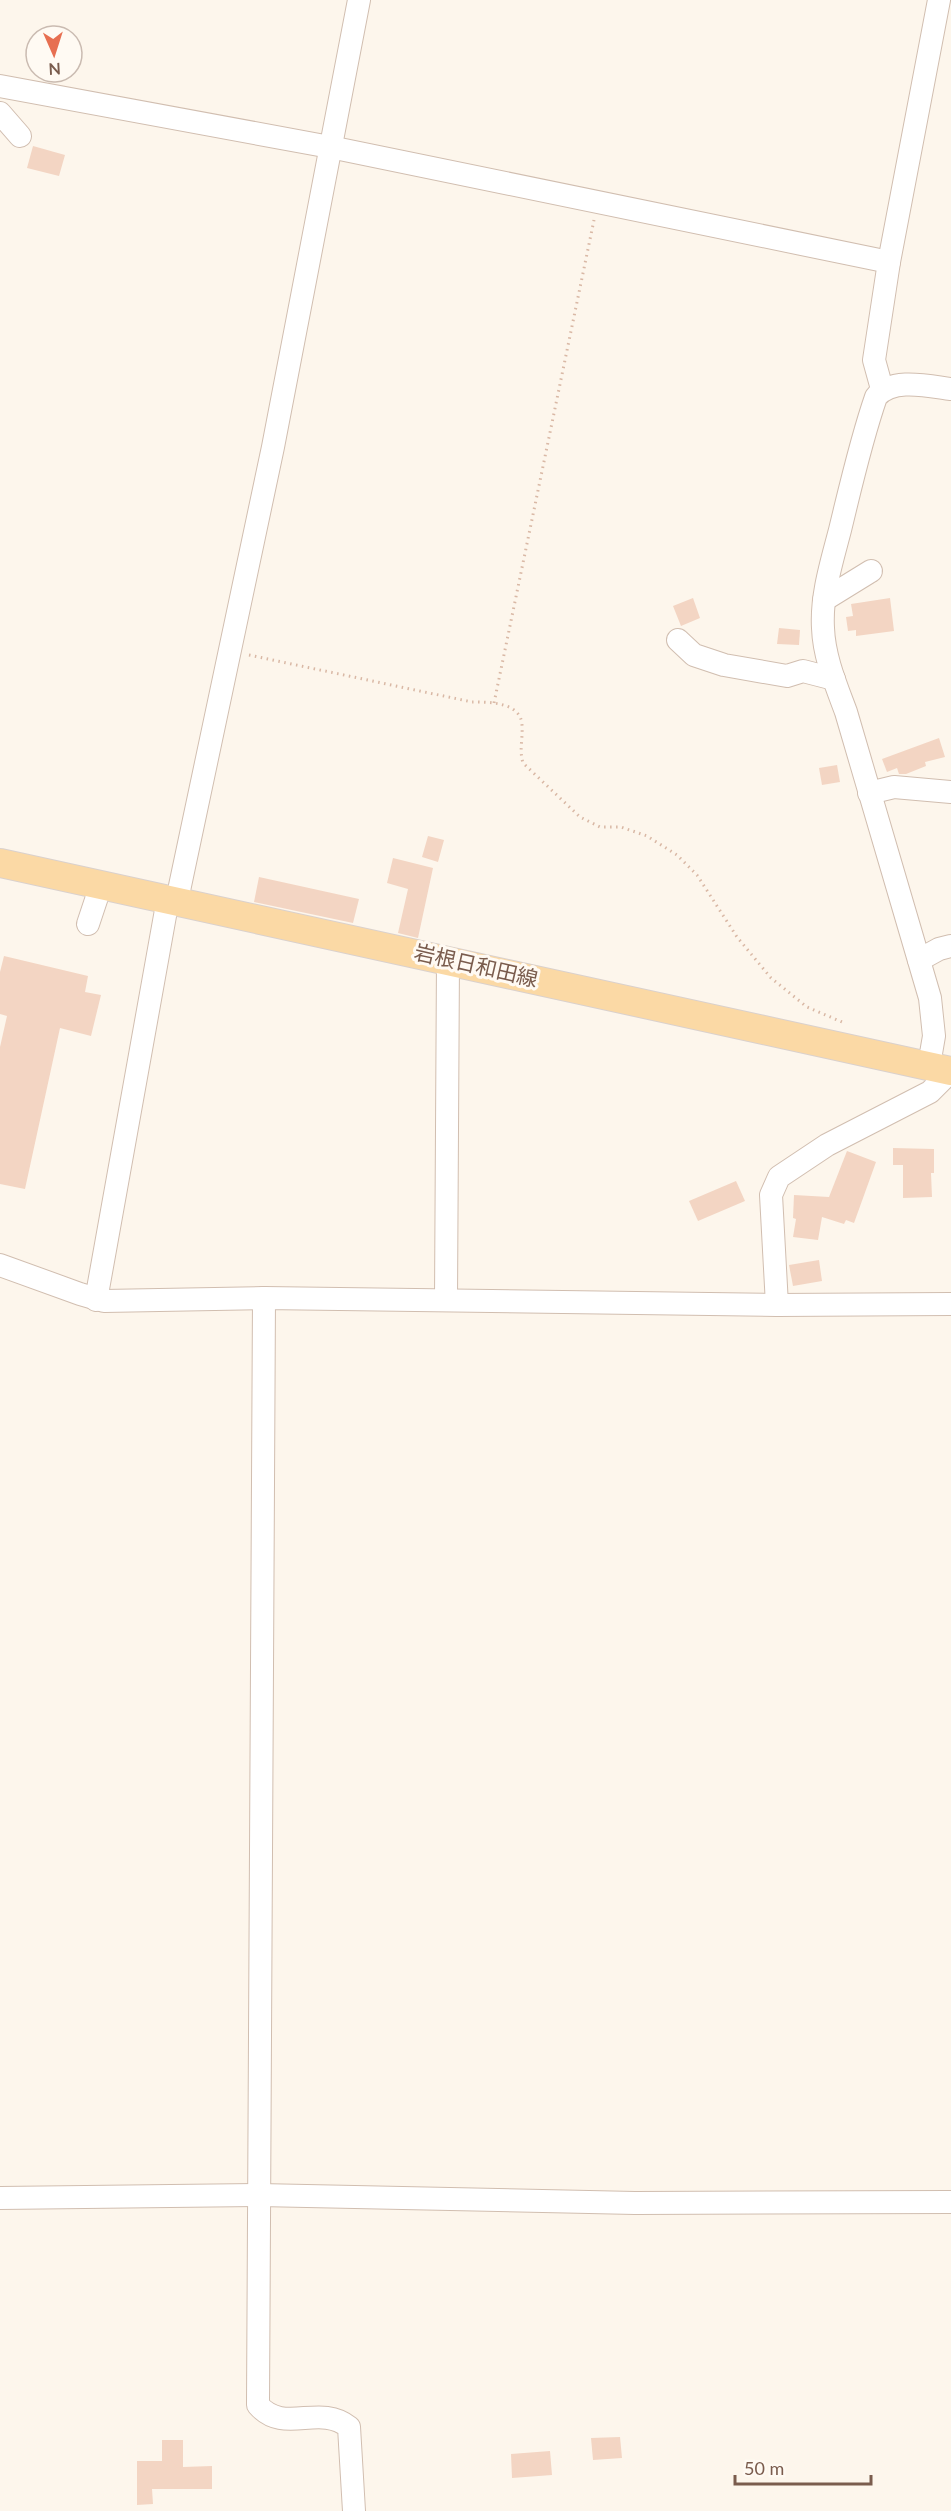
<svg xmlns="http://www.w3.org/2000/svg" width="951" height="2511" viewBox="0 0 951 2511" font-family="Lato,'Noto Sans JP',sans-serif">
<rect width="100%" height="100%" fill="#fdf6ec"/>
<g fill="#f3d5c3">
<polygon points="33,146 65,155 59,176 27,168"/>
<polygon points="693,598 700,618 681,626 673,606"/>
<polygon points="890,598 894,631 856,636 856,630 848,631 846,617 853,616 851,604"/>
<polygon points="779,628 800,630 799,645 777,644"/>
<polygon points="939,738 945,757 925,762 926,766 906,774 899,774 897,768 887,772 882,759"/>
<polygon points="837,765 840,782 822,785 819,768"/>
<polygon points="428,836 444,840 438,862 422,857"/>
<polygon points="393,858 433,868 418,938 398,933 408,889 387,883"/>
<polygon points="259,877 359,899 353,923 254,902"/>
<polygon points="4,956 88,976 85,992 101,995 91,1036 60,1028 25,1189 0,1184 0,1047 7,1016 0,1014 0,972"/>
<polygon points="893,1148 934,1149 934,1173 931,1173 932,1197 903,1198 903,1165 893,1165"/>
<polygon points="847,1151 876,1162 854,1223 846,1220 844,1224 822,1217 818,1240 793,1237 796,1219 793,1218 794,1195 829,1197"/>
<polygon points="736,1181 745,1201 698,1221 689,1201"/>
<polygon points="819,1260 822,1281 793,1286 789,1265"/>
<polygon points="620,2437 622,2458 593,2460 591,2438"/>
<polygon points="162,2440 183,2440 183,2467 212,2466 212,2489 152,2489 153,2504 137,2505 137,2461 162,2461"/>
<polygon points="550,2451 552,2475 512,2478 511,2454"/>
</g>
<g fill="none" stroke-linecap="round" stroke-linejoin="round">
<defs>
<g id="minor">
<polyline points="0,86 330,147 889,262"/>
<polyline points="0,113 20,136"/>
<polyline points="882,389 874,360 889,262 939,0"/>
<polyline points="824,600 871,571"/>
<polyline points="678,640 694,655 724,665 787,676 803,671 834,679"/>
<polyline points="869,793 894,787 951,792"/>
<polyline points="177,900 273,447 359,0"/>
<polyline points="88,924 101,885"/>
<polyline points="919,960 939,949 951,946"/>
<path d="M929,1065L934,1036L930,998L846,712C836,685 824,657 823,628C821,595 832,561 840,530C851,485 861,440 876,397C892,377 928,386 951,389"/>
<polyline points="0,1265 80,1294 104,1301 264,1298 777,1305 951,1304"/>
<path d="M264,1298L258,2405C284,2435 319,2403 349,2427L354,2511"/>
<polyline points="96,1300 168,899"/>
<polyline points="446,1300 448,960"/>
<polyline points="777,1305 771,1195 779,1177 827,1145 930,1092 951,1071"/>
<polyline points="0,2198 259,2195 635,2203 951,2202"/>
</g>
<polyline id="major" points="0,863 951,1071"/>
</defs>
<use href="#minor" stroke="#d1beb0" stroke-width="24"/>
<use href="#major" stroke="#dad1cd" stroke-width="30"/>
<g stroke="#d9b8a5" stroke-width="3" stroke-dasharray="1.5 4.5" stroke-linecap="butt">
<path d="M249,655L472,702C489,702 521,702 522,725C523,739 519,750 523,763L580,817L600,827H621L647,836L677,855L697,875L737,937L771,978L807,1007L842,1022"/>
<polyline points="494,703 594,220"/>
</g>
<use href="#minor" stroke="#fff" stroke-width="22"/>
<use href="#major" stroke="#fbd9a5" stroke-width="28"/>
</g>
<g text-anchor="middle" stroke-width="6" stroke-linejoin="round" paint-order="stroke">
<g font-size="21" fill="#7a5c4d" stroke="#fffaf3">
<text transform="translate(476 966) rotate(13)" y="7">岩根日和田線</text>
</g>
</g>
<g transform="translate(54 54) rotate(177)"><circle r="28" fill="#fffaf3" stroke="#cabbb1" stroke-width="1.5"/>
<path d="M0-4.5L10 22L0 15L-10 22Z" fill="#e76f51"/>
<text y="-9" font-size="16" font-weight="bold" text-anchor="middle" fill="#7a5c4d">N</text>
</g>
<path d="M735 2475v9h136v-9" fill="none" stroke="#7a5c4d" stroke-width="3"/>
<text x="744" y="2475" font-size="18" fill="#7a5c4d" stroke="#fffaf3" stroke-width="4.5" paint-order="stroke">50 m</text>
</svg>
